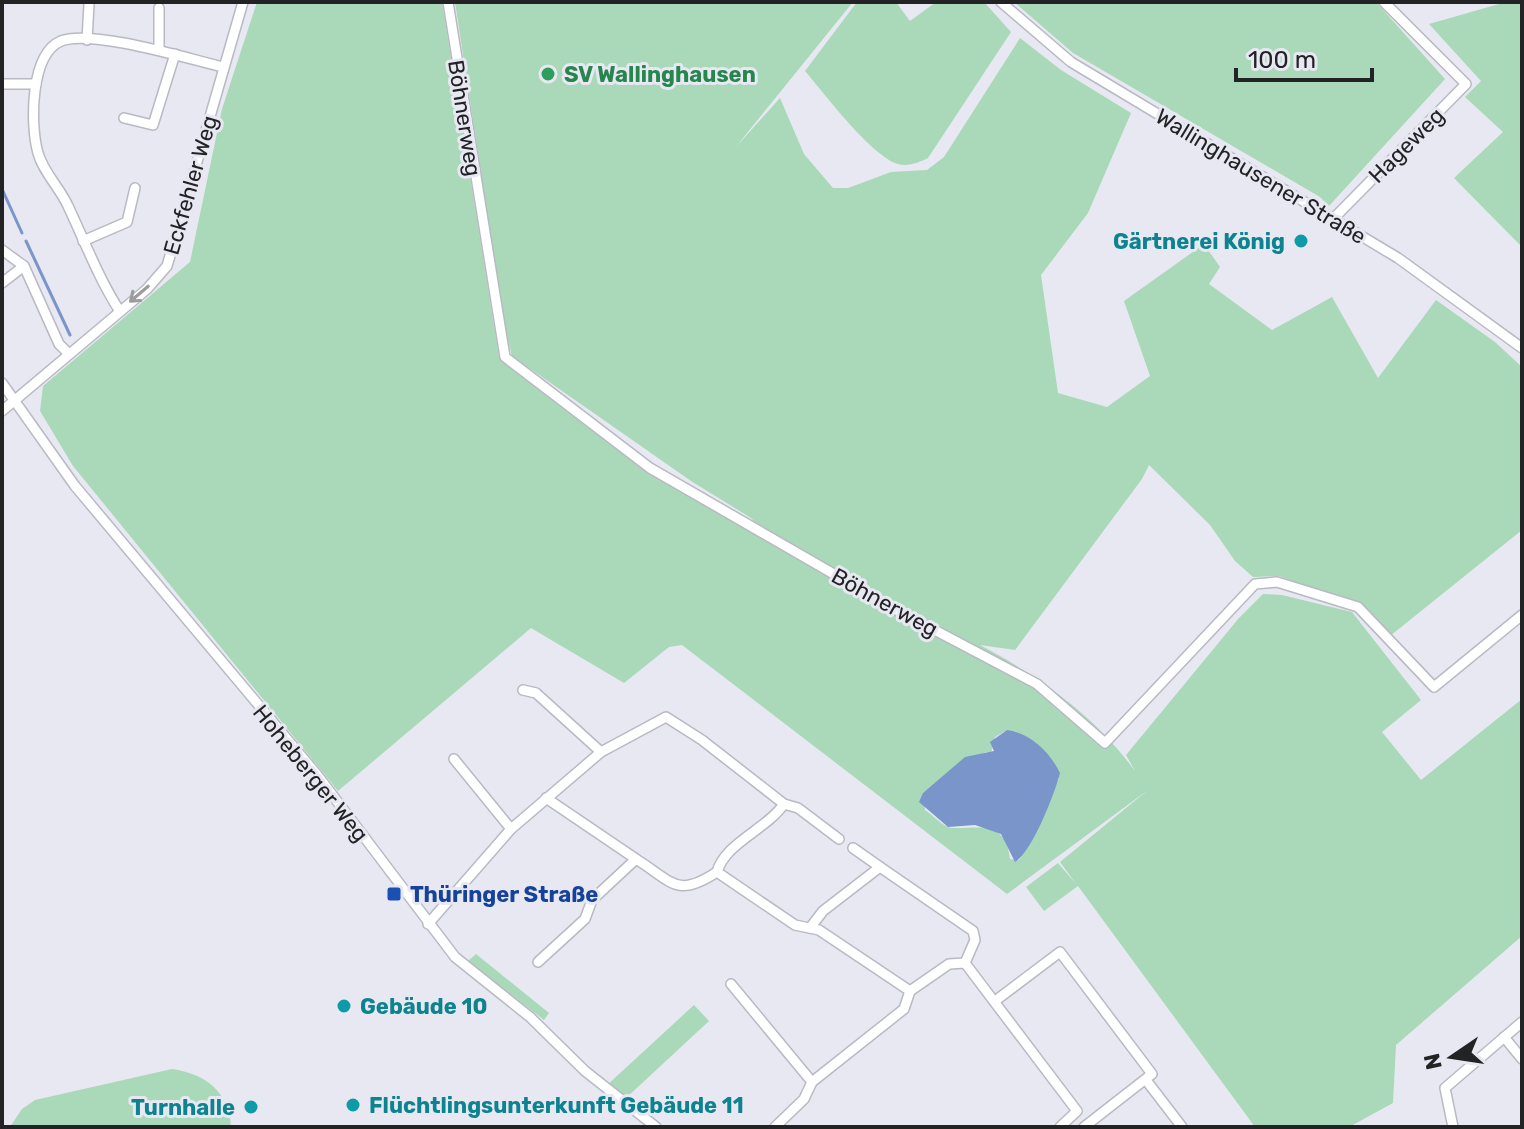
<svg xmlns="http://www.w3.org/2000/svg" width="1524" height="1129" viewBox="0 0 1524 1129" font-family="Rubik,sans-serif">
<rect width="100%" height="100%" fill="#e8e8f3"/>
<g fill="#a9d9b8" fill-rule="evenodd">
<path d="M257,2H442L499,357L650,473L772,541L751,518L691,481L512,356L504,324L455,2H853L735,148L780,98L804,154L833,188H848L891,172L927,170L944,157L1020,38L1061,70L1131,113L1088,213L1041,275L1058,393L1107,407L1150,376L1124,301L1204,244L1220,267L1209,284L1272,330L1332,297L1378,378L1436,300L1495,342L1522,367V530L1390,636L1360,605L1279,576L1253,577L1235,561L1210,525L1149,465L1142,479L1015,650L980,645C1040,677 1095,716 1135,771L1126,755L1239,618L1263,594L1282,595L1352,612L1421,700L1382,732L1421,780L1522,699V936L1396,1045L1393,1103L1349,1127H1255L1078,886L1044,911L1026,887L1058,863L1076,884L1060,862L1148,790L1007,894L682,645L669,647L624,683L531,628L338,791L73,466L40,411L43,386L190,262L222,109ZM1007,730L1059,778L1031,841L1019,860L1010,859C1005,819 980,829 952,828C943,827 933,815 925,810L923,793L952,770L986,752L991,754L995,737Z"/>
<path d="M857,2H896L910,21L936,2H984L1011,32L928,158C920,162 908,167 898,164C871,156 824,93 805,71Z"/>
<polygon points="1014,2 1376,2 1445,79 1329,206 1320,197 1073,53"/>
<polygon points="1506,2 1522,2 1522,247 1454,178 1503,132 1465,97 1481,81 1429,24"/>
<polygon points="476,954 549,1013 544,1020 468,961"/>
<polygon points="694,1005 709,1021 626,1098 605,1087"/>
<path d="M172,1069C206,1074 229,1092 231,1127H10L22,1109L35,1100Z"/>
</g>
<path fill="#7a95ca" d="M1007,730C1030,733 1050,752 1060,773C1055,793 1032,852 1015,862L1001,834L975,825L948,827L919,802L923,793L965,757L994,751L990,742Z"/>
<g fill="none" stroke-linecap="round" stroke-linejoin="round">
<g stroke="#7a95ca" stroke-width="3">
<polyline points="2,189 22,233"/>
<polyline points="26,241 70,335"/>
</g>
<defs>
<g id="minor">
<polyline points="448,2 505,357 650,468 891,607 1037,684 1105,743 1255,584 1277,582 1358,607 1434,687 1522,615"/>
<polyline points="1001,2 1071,62 1398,258 1522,348"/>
<polyline points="159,8 159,49"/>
<polyline points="87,40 89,4"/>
<polyline points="2,84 36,84"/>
<polyline points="124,118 153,125 175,54"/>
<polyline points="1333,219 1466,84 1384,2"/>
<polyline points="83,241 127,222 135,188"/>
<polyline points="2,250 24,266 59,344 69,354"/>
<polyline points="2,283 24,266"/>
<path d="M119,310C98,277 85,242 68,206C60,188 43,172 38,153C30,125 30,54 61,41C92,29 189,59 223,67"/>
<polyline points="2,383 75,486 318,776 455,957 530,1017 585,1071 656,1127"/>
<polyline points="2,411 147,289 167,266 243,2"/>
<polyline points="523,690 536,693 601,752"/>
<polyline points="454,759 511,829"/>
<polyline points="853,848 880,867"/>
<path d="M636,859C674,883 677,898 717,872L795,925L819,930L910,991"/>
<path d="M717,872C725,843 767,829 784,804"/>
<polyline points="428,924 511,829 601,752 666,717 702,740 784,804 798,808 839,839"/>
<polyline points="538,962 585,919 592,900 636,859 546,798"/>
<polyline points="965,963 1077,1111 1060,1127"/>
<polyline points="731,984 812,1082"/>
<polyline points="995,1001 1060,952 1152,1074 1084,1127"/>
<polyline points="1504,1037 1522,1059"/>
<polyline points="1146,1080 1182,1127"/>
<polyline points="775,1127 804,1099 812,1082 904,1009 910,991 949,964 965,963 975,940 973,931 880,867 823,911 810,928"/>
<polyline points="1453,1127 1445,1088 1522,1022"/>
</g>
</defs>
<use href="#minor" stroke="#b9b9c3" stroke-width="12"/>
<use href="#minor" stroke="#fff" stroke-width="9"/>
</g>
<defs><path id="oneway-shaft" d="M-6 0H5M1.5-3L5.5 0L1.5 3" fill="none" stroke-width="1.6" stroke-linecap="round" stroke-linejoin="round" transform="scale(2)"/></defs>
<use stroke="#9c9c9d" href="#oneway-shaft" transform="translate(139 294) rotate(140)"/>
<circle fill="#2e9e5b" stroke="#e8e8f3" stroke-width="3" cx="548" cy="74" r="8"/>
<g fill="#0f9aa8" stroke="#e8e8f3" stroke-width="3">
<circle cx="1301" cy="241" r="8"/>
<circle cx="344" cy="1006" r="8"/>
<circle cx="353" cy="1105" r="8"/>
<circle cx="251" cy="1107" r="8"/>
</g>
<rect fill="#1a4fb4" stroke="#e8e8f3" stroke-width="3" x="386" y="886" width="16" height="16" rx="4"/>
<g text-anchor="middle" stroke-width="6" stroke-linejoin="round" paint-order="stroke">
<g font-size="22" font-weight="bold" fill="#27864d" stroke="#e8e8f3" text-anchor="start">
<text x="564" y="82">SV Wallinghausen</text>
</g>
<g font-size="22" fill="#232326" stroke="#e8e8f3">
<text transform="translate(465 118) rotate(81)" y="8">Böhnerweg</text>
<text transform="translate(1406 145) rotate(-45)" y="8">Hageweg</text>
<text transform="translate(1261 176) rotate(31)" y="8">Wallinghausener Straße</text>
<text transform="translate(190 185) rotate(-74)" y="8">Eckfehler Weg</text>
<text transform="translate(885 602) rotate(29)" y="8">Böhnerweg</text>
<text transform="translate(311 773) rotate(51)" y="8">Hoheberger Weg</text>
</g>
<g font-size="22" font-weight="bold" fill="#0d838f" stroke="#e8e8f3" text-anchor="end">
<text x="1285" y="249">Gärtnerei König</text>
<text x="360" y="1014" text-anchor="start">Gebäude 10</text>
<text x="369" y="1113" text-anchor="start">Flüchtlingsunterkunft Gebäude 11</text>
<text x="235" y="1115">Turnhalle</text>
</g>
<g font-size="22" font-weight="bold" fill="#164399" stroke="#e8e8f3" text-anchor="start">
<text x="410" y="902">Thüringer Straße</text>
</g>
</g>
<rect width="1524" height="1129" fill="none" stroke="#232326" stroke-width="8"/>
<g transform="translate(1452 1057) rotate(257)" stroke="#e8e8f3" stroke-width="6" paint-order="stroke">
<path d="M0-6L14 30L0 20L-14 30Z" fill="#232326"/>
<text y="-12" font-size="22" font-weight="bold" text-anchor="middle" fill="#232326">N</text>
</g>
<path d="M1236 68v12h136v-12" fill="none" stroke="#232326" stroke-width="4"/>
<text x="1248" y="68" font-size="24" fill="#232326" stroke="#e8e8f3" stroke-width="6" paint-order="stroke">100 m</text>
</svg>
